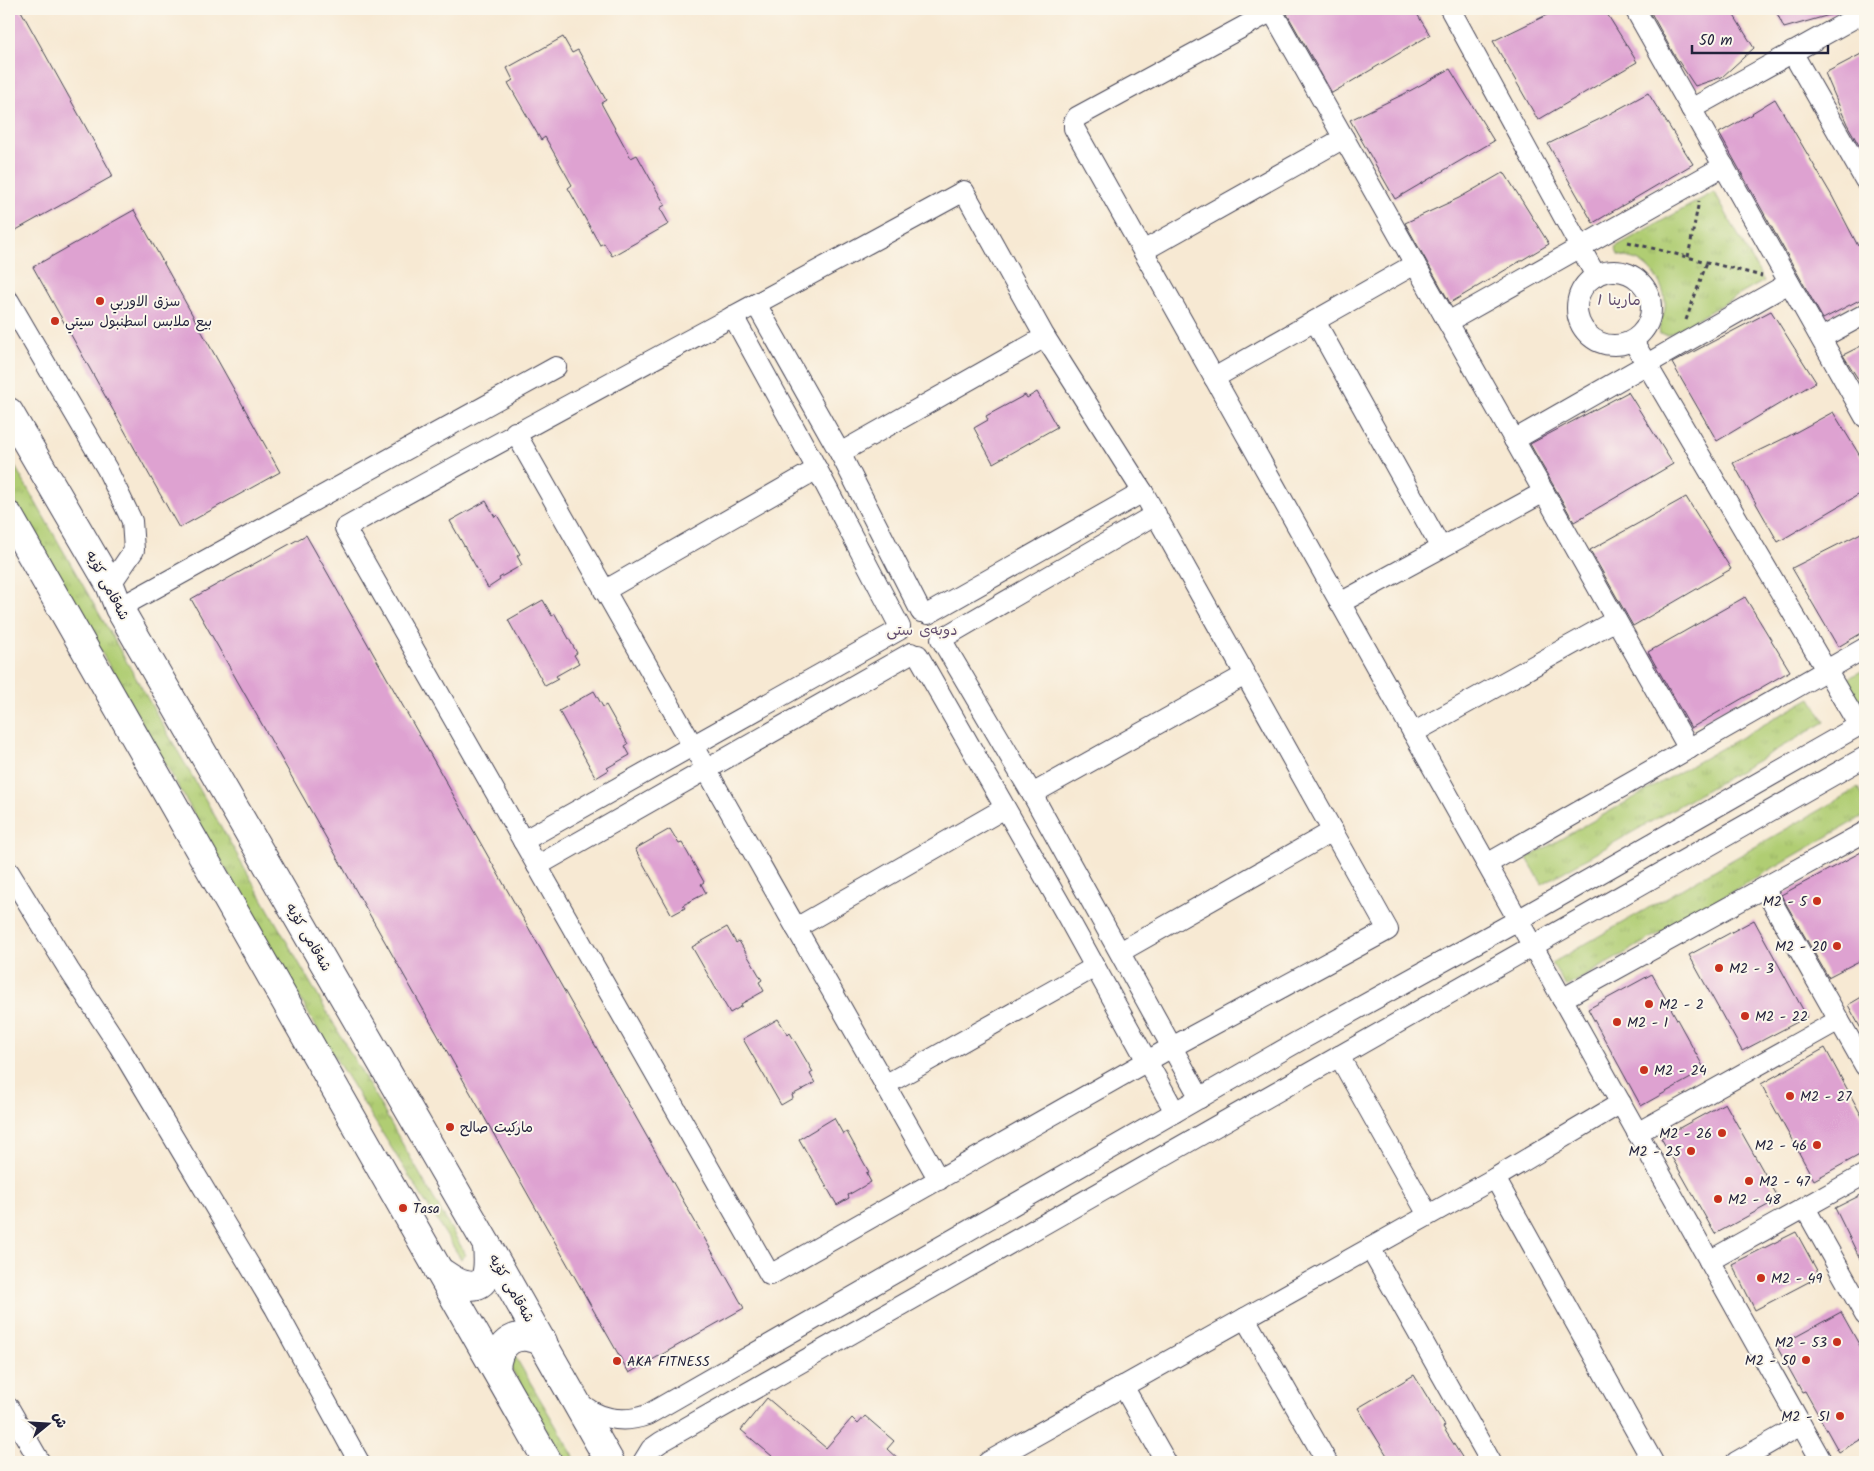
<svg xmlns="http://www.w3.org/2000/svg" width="1874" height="1471" viewBox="0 0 1874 1471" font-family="Kalam,'Playpen Sans Arabic',sans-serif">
<defs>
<pattern id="grass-tufts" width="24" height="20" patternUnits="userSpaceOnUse" patternTransform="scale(1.25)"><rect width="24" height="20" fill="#b0cd73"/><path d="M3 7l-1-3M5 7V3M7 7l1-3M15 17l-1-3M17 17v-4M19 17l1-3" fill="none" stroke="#97b064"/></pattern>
</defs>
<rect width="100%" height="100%" fill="#fbf7ec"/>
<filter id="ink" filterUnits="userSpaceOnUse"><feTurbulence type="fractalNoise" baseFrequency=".02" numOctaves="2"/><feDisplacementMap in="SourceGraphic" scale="10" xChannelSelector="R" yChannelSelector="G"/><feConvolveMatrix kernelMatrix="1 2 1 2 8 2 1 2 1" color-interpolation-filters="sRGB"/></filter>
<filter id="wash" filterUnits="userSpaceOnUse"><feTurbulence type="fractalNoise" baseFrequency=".0096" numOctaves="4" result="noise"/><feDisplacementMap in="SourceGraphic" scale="20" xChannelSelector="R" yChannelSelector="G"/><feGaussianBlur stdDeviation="1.12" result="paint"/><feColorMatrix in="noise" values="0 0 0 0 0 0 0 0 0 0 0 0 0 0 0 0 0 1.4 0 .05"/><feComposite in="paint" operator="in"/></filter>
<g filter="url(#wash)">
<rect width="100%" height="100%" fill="#f7e9d3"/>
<g fill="url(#grass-tufts)" stroke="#697857">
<path d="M1714,192L1764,281L1668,335L1660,334C1657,325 1664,317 1665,308C1667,289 1653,268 1637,260C1631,258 1624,257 1618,255L1615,247Z"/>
<polygon points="9,456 466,1255 461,1259 322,1037 9,491"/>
<polygon points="1865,669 1865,700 1857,705 1844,681"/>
<polygon points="1811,698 1825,722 1542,884 1527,858"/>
<polygon points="1858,788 1865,801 1865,815 1566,987 1552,963"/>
<polygon points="512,1351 577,1462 565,1462 504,1356"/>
</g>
<g id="blocks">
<g fill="#dea2d1">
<polygon points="15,9 20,9 113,176 9,234 9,12"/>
<polygon points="1298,9 1414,9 1430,35 1332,93 1287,14"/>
<polygon points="1559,9 1604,9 1637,62 1538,120 1493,41"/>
<polygon points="1649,9 1730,9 1754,48 1722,77 1695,86 1673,53"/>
<polygon points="1775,9 1840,9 1840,12 1784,28"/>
<polygon points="563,37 572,53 578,50 606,100 601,103 631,158 637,155 665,205 660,208 669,224 612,256 604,243 600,245 568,188 572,185 545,137 541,140 508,83 513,80 507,68"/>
<polygon points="1865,52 1865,156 1847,124 1825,73"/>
<polygon points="1450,69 1494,141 1395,199 1350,120 1404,94"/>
<polygon points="1648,93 1693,164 1593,223 1548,144 1602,118"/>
<polygon points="1775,99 1832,196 1858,246 1860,244 1865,254 1865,297 1823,319 1719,133 1753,114 1752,113"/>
<polygon points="1504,172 1549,244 1450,303 1405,223 1459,198"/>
<polygon points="134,210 280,472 179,528 33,267"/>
<polygon points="1771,311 1816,382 1717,441 1672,363"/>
<polygon points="1865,344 1865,390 1843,355"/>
<polygon points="1037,392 1057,427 993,463 974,428 988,420 986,416 1025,395 1027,398"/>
<polygon points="1628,392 1673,464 1574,522 1530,444"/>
<polygon points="1833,412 1865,464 1865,491 1778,542 1733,463 1787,437"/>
<polygon points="1686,497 1731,569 1633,626 1590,550"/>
<polygon points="486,501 495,517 497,515 520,554 517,556 522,565 499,578 500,580 488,588 450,521"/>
<polygon points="1865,531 1865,631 1838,647 1792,568"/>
<polygon points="306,535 744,1308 629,1373 191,599"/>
<polygon points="1745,597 1790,671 1691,728 1648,652"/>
<polygon points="543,600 552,616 555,614 577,653 574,655 579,663 556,676 558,679 545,686 508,620"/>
<polygon points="594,691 603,707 606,705 628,744 625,746 630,755 607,768 609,770 596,778 559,711"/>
<polygon points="670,829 679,844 682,843 704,882 701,884 706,893 683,905 685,908 672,915 635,849"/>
<polygon points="1865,850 1865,958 1828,977 1781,895"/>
<polygon points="1754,920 1807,1017 1742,1051 1689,955"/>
<polygon points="727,927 736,943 739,941 762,980 759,982 764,991 741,1004 742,1006 730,1013 692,947"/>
<polygon points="1652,974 1705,1070 1641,1106 1588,1009"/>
<polygon points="1865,995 1865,1036 1848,1005"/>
<polygon points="778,1019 788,1035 790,1033 813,1072 810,1074 815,1083 792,1095 793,1098 781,1105 743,1039"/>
<polygon points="1825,1048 1865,1122 1865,1152 1814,1180 1761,1084"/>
<polygon points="1725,1103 1779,1199 1715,1234 1661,1138"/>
<polygon points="834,1118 843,1134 847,1132 869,1172 866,1173 871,1182 848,1195 849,1198 837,1205 799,1139"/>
<polygon points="1865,1193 1865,1269 1835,1208"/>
<polygon points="1796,1232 1820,1276 1755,1310 1732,1264"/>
<polygon points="1841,1312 1865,1355 1865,1437 1839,1452 1805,1391 1802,1392 1777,1347"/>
<polygon points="1414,1375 1445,1426 1443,1427 1465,1462 1391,1462 1358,1408"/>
<polygon points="767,1398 826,1448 852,1418 858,1424 865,1416 894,1441 887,1449 901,1462 779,1462 741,1430"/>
</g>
</g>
</g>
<g filter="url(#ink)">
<use href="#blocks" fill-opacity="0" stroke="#424052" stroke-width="1"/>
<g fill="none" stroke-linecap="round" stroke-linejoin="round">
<defs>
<g id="minor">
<polyline points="1276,9 1077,117 1074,122 1074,128 1822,1462"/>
<polyline points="1450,9 1596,276"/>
<polyline points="1635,9 1865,417"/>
<polyline points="1272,11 1689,749"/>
<polyline points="1792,52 1865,180"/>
<polyline points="1691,109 1865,12"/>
<path d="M964,191L1045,337L1143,492L1388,930L1172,1047L770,1275L345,528C550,413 758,304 964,191Z"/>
<polyline points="1143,251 1344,138"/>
<circle cx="1614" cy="308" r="37"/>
<polyline points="9,301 107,469 132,521 134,550 110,585"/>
<polyline points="756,304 840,453 921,612"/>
<polyline points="733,316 817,469 900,627"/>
<polyline points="1315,321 1441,548"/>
<polyline points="1448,322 1724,166"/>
<polyline points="1821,338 1865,314"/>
<polyline points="1633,341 1859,726"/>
<polyline points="1214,378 1415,264"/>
<polyline points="515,432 939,1180"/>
<polyline points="1514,440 1789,283"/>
<polyline points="840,453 1045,337"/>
<polyline points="1156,514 941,639 1032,794 1200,1098"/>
<polyline points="604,591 817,469"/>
<polyline points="1340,603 1544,492"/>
<polyline points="119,608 556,367"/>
<polyline points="928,614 1143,492"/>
<polyline points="918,655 1067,916 1175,1112"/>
<polyline points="1413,733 1616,620"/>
<polyline points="1032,794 1245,675"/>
<polyline points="523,841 899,630"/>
<polyline points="1487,864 1865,648"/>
<polyline points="537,866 911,653"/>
<polyline points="9,872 69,970 119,1046 275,1308 359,1462"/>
<polyline points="1764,888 1865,1066"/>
<polyline points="796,928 1005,808"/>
<polyline points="1120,952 1333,831"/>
<polyline points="1562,999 1865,832"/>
<polyline points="1339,1056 1428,1215"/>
<polyline points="885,1085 1095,967"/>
<polyline points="1637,1133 1839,1020"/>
<polyline points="1495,1178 1653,1462"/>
<polyline points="1805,1208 1865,1315"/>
<polyline points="1370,1248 1491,1462"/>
<polyline points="1709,1261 1865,1174"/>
<polyline points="1245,1318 1327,1462"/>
<polyline points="1123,1386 1166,1462"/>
<path d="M577,1400C596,1419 622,1424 647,1415L1297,1042L1518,920L1865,722"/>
<polyline points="9,1408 40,1462"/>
<polyline points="643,1462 651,1449 661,1442 1865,757"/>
<polyline points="988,1462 1495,1178 1621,1103"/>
<polyline points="1736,1462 1801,1425"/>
</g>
<g id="highway">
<polyline points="9,412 110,585 119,608 487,1245 610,1462"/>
<polyline points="9,516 548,1462"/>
<path d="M438,1270C446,1275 457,1284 466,1285C492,1291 488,1260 487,1245"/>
<path d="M496,1369C498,1341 517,1329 543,1342"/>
</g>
</defs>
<use href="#minor" stroke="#424052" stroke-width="22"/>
<use href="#highway" stroke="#424052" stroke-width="30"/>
<g stroke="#424052" stroke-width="3" stroke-dasharray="4 4" stroke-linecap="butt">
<polyline points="1628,242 1762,276"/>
<polyline points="1688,257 1699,201"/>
<polyline points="1686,320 1707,262"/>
</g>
<use href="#minor" stroke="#fff" stroke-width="20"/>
<use href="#highway" stroke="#fff" stroke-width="28"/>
</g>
</g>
<g fill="#c8321e" stroke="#fbf7ec" stroke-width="2">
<circle cx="100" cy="301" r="5"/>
<circle cx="55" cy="321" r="5"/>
<circle cx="1817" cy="901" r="5"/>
<circle cx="1837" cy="946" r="5"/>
<circle cx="1719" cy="968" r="5"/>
<circle cx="1649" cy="1004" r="5"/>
<circle cx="1745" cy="1016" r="5"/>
<circle cx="1617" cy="1022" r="5"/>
<circle cx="1644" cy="1070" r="5"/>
<circle cx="1790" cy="1096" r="5"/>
<circle cx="450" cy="1127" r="5"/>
<circle cx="1722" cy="1133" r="5"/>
<circle cx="1817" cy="1145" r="5"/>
<circle cx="1691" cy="1151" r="5"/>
<circle cx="1749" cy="1181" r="5"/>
<circle cx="1718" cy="1199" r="5"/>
<circle cx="403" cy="1208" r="5"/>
<circle cx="1761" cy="1278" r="5"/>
<circle cx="1837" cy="1342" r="5"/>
<circle cx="1806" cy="1360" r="5"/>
<circle cx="617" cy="1361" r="5"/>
<circle cx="1840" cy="1416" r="5"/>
</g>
<g text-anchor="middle" stroke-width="4" stroke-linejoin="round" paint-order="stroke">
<g font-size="14" fill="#22223b" stroke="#fbf7ec" text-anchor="start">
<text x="110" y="306">سزق الاوربي</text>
<text x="65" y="326">بيع ملابس اسطنبول سيتي</text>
<text x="1807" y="906" text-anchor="end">M2 - 5</text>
<text x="1827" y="951" text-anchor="end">M2 - 20</text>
<text x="1729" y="973">M2 - 3</text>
<text x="1659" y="1009">M2 - 2</text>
<text x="1755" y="1021">M2 - 22</text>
<text x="1627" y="1027">M2 - 1</text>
<text x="1654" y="1075">M2 - 24</text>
<text x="1800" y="1101">M2 - 27</text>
<text x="460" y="1132">ماركيت صالح</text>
<text x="1712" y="1138" text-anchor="end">M2 - 26</text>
<text x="1807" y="1150" text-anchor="end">M2 - 46</text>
<text x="1681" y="1156" text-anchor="end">M2 - 25</text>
<text x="1759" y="1186">M2 - 47</text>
<text x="1728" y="1204">M2 - 48</text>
<text x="413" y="1213">Tasa</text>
<text x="1771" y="1283">M2 - 49</text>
<text x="1827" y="1347" text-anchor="end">M2 - 53</text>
<text x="1796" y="1365" text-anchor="end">M2 - 50</text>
<text x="627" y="1366">AKA FITNESS</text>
<text x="1830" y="1421" text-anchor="end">M2 - 51</text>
</g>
<g font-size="14" fill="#22223b" stroke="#fbf7ec">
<text transform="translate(108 585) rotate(62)" y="5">شەقامی کۆیە</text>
<text transform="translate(309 937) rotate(60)" y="5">شەقامی کۆیە</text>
<text transform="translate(512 1288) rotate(60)" y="5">شەقامی کۆیە</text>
</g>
<g font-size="15" fill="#644f70" stroke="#fbf7ec">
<text x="1619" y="305">مارینا 1</text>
<text x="922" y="635">دوبه‌ی ستی</text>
</g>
</g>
<rect width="1874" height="1471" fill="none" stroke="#fbf7ec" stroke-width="30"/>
<g transform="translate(48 1424) rotate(72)" stroke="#fbf7ec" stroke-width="4" paint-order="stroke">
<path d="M0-4L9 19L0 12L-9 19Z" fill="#22223b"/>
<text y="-8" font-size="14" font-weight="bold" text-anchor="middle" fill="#22223b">ش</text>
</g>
<path d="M1692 45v8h136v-8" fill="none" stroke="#22223b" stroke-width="2.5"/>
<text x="1699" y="45" font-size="15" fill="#22223b" stroke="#fbf7ec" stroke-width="4" paint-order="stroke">50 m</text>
</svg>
